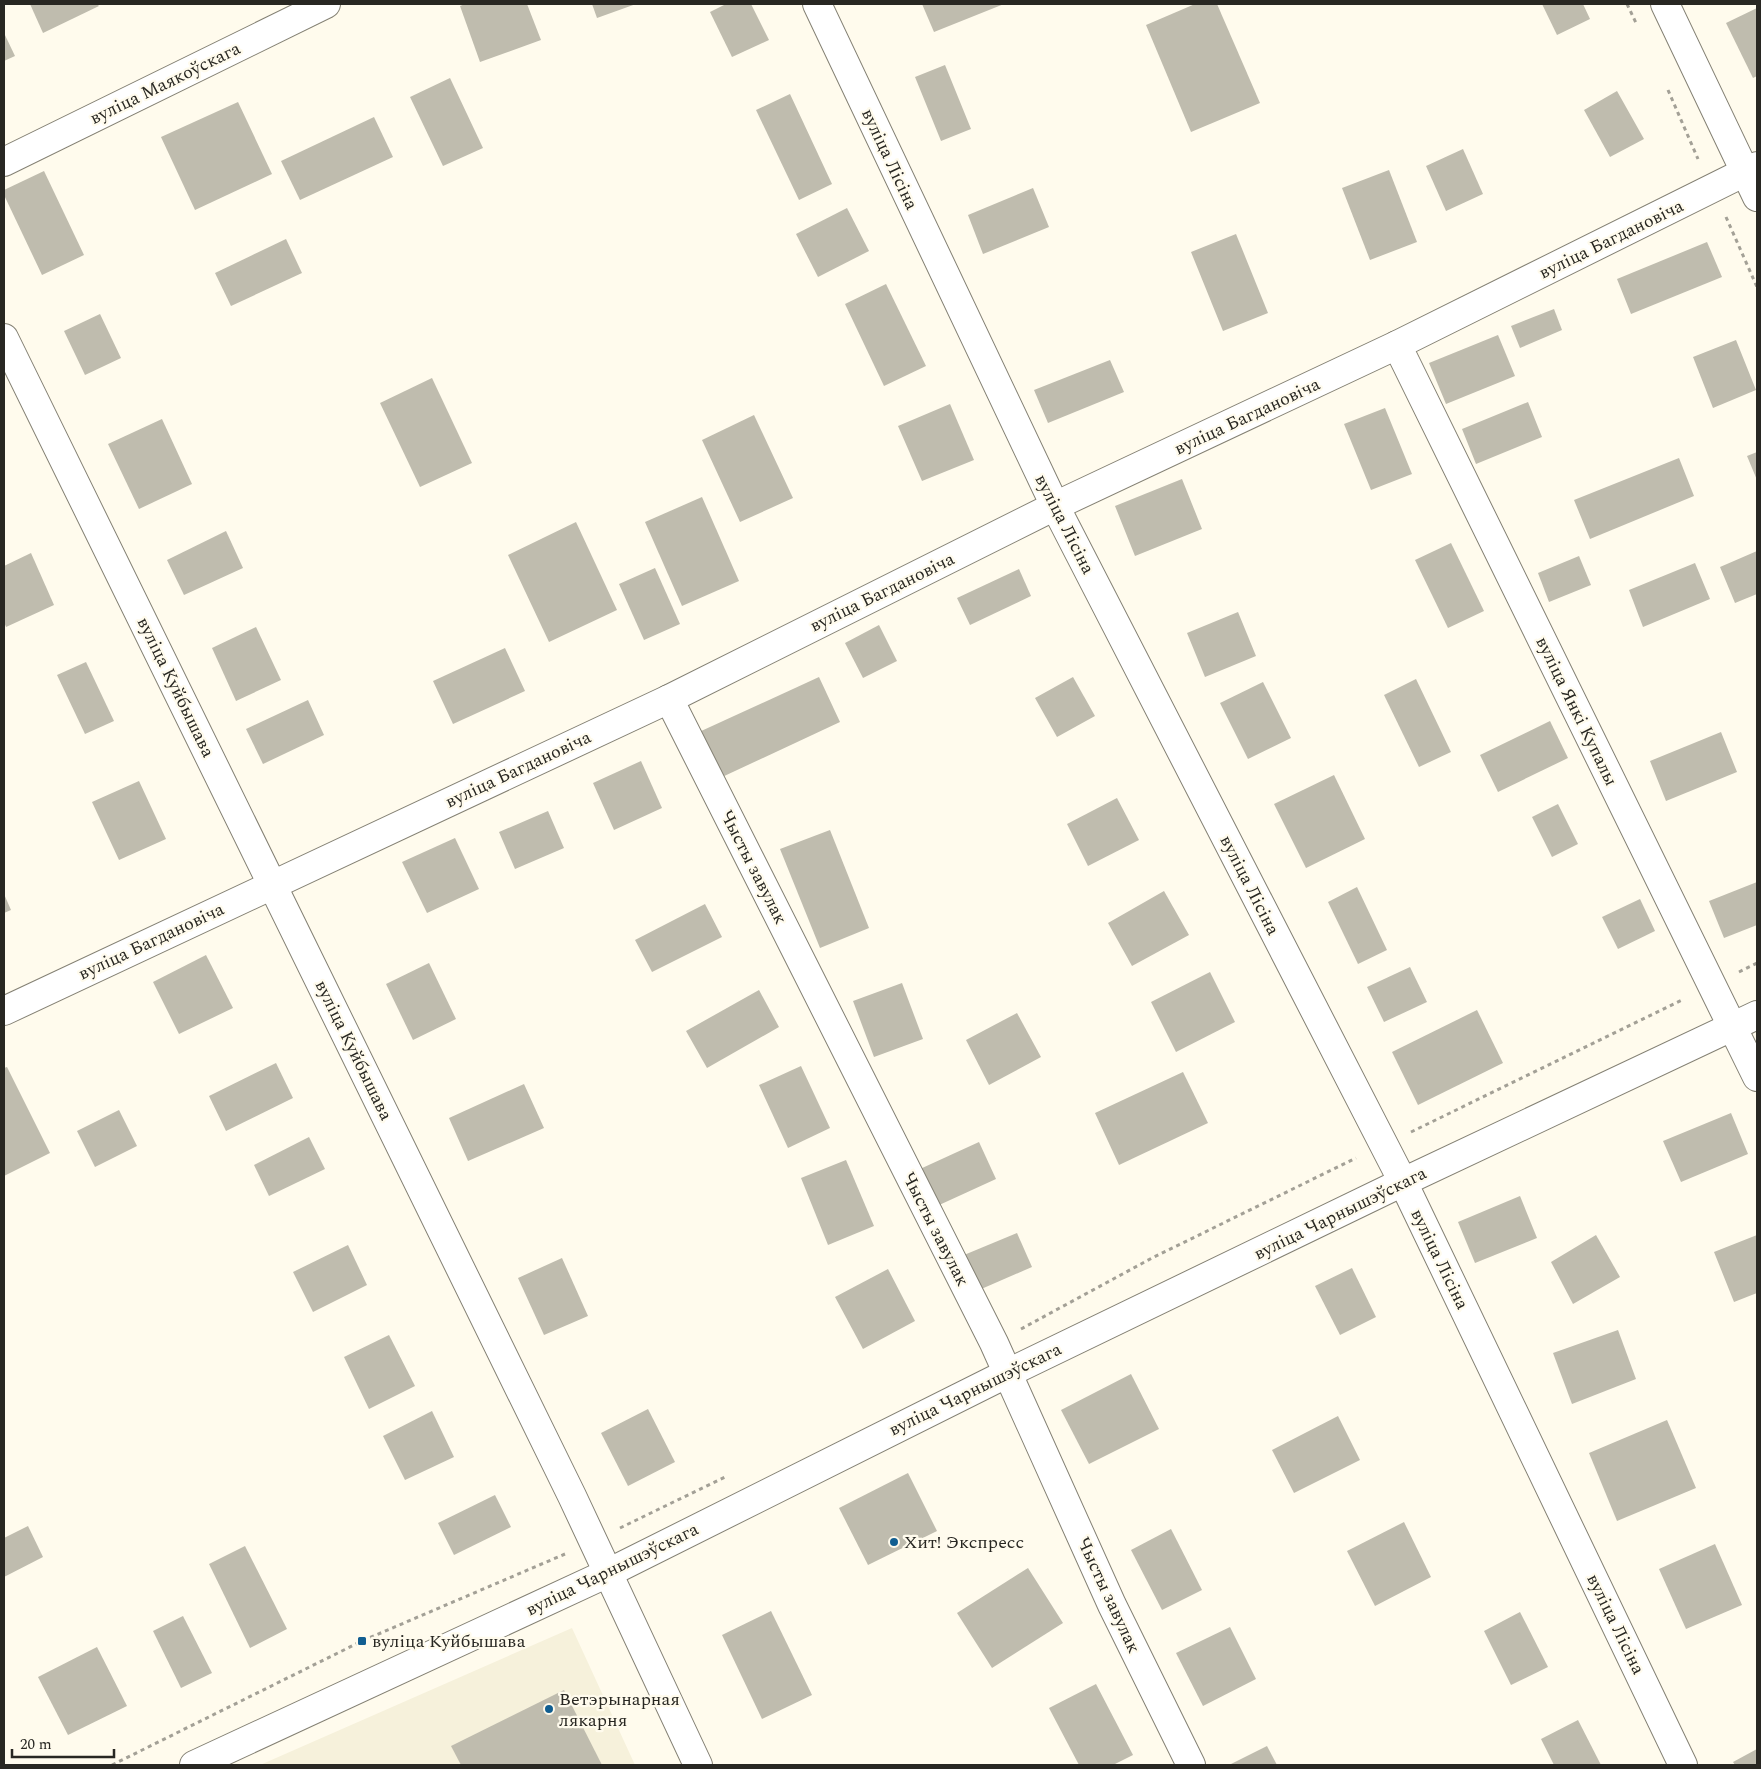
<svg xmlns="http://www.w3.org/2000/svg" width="1761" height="1769" viewBox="0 0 1761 1769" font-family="Spectral,serif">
<rect width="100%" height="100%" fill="#fffbed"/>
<polygon fill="#f6f1db" points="572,1628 635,1765 260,1765"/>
<g fill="#bfbcae">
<polygon points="30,4 97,4 99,6 43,33"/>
<polygon points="465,4 527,4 541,40 480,62 460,6"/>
<polygon points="592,4 636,4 597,18"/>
<polygon points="726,4 751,4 769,40 732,57 710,12"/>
<polygon points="922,4 1004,4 934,32"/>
<polygon points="1195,4 1217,4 1260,103 1191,132 1146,25"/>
<polygon points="1542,4 1583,4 1590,19 1557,35"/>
<polygon points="1757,8 1757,76 1753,78 1726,23"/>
<polygon points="4,33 15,56 4,61"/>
<polygon points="945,65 971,129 941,141 915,77"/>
<polygon points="450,78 483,148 443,166 410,97"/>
<polygon points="1617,91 1644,139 1610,157 1584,110"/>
<polygon points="790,94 832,184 799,200 756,110"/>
<polygon points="238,102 272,174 195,210 161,137"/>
<polygon points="374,117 393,157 300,200 281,161"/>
<polygon points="1463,149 1483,194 1446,211 1426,166"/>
<polygon points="1389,170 1417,242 1370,260 1342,188"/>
<polygon points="44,171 84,255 42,275 4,195 4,190"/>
<polygon points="1033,188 1049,227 983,254 968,215"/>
<polygon points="847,208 869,251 818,277 796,234"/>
<polygon points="1236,234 1268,313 1223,331 1191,252"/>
<polygon points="286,239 302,273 231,306 215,273"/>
<polygon points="1707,242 1722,277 1631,314 1617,279"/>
<polygon points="886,284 926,366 884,386 845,304"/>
<polygon points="1554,309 1562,330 1520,348 1511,326"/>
<polygon points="100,314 121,358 85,375 64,331"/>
<polygon points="1498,335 1515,376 1446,404 1429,363"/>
<polygon points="1736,340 1756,390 1713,408 1693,357"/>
<polygon points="1110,360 1124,392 1048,423 1034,390"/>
<polygon points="432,378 472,463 420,487 380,403"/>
<polygon points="1528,402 1542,437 1476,464 1462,429"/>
<polygon points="950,404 974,460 922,481 898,426"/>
<polygon points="1385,408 1412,474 1371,490 1344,424"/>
<polygon points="754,415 793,498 740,522 702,440"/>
<polygon points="162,419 192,484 139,509 108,444"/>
<polygon points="1757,452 1757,480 1747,456"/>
<polygon points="1679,458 1694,496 1590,539 1574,500"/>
<polygon points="1182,479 1202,529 1135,556 1115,506"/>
<polygon points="702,497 739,581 682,606 645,522"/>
<polygon points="576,522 617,610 549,642 508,555"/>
<polygon points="226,531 243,568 184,595 167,560"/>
<polygon points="1451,543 1484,611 1448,628 1415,560"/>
<polygon points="1757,551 1757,594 1735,603 1720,567"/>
<polygon points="31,553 54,605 6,627 4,622 4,566"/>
<polygon points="1579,556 1591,585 1549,602 1538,573"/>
<polygon points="1695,563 1710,599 1643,627 1629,590"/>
<polygon points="655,568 680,624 644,640 619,584"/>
<polygon points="1019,569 1031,596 970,625 957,598"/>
<polygon points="1238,612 1256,656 1205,677 1187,633"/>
<polygon points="879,625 897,661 863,678 845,643"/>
<polygon points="256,627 281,680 236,701 212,648"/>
<polygon points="505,648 525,691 453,724 433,681"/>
<polygon points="86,662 114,721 85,734 57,675"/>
<polygon points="819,677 840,722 720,778 699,732"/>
<polygon points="1073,677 1095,716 1057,737 1035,698"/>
<polygon points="1416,679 1451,752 1419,767 1384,695"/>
<polygon points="1263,682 1291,738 1248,759 1220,703"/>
<polygon points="308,700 324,735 263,764 246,729"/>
<polygon points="1550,721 1568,758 1498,792 1480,755"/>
<polygon points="1721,732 1737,772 1666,801 1650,761"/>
<polygon points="641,761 662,808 614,830 593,783"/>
<polygon points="1334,775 1365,839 1306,868 1274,804"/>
<polygon points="139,781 166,839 119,860 92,802"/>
<polygon points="1117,798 1139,840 1088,866 1067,824"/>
<polygon points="1558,804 1578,844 1552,857 1532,817"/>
<polygon points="548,811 564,848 515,869 499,832"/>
<polygon points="830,830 869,928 820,948 780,849"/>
<polygon points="455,838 479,889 427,913 402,862"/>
<polygon points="1757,882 1757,925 1724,938 1709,901"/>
<polygon points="1357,887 1387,950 1358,964 1328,902"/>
<polygon points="1164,891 1189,935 1132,966 1108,923"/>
<polygon points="4,894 11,910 4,913"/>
<polygon points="1640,899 1655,931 1618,949 1602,917"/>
<polygon points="705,904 722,937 652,972 635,940"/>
<polygon points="206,955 233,1008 179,1034 153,982"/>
<polygon points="429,963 456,1019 413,1040 386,984"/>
<polygon points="1410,967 1427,1002 1384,1022 1367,987"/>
<polygon points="1210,972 1235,1022 1176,1052 1151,1002"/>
<polygon points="902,983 923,1039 874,1057 853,1001"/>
<polygon points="759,990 779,1027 707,1068 686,1031"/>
<polygon points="1477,1010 1503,1063 1418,1105 1392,1052"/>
<polygon points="1017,1013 1041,1057 989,1085 966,1040"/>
<polygon points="276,1063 293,1098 226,1131 209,1096"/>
<polygon points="801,1066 830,1128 788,1148 759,1085"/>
<polygon points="7,1067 50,1153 4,1176 4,1068"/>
<polygon points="1183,1072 1208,1123 1119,1165 1095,1113"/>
<polygon points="524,1084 544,1128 468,1161 449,1118"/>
<polygon points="119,1110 137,1146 95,1167 77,1131"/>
<polygon points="1731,1113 1748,1154 1681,1182 1663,1141"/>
<polygon points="309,1137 325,1169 269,1196 254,1165"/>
<polygon points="979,1142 996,1179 937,1206 920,1169"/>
<polygon points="846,1160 874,1226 828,1245 801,1178"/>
<polygon points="1520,1196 1537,1238 1475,1263 1458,1222"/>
<polygon points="1017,1233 1032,1267 979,1290 964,1255"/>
<polygon points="1596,1235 1620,1277 1573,1304 1551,1262"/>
<polygon points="1757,1235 1757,1293 1734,1302 1714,1252"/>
<polygon points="348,1245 367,1285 313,1312 293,1272"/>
<polygon points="562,1258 588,1316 544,1335 518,1278"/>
<polygon points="1352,1268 1376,1317 1340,1335 1315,1286"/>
<polygon points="888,1269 915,1321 863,1349 835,1297"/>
<polygon points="1618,1330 1636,1379 1572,1404 1553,1353"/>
<polygon points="389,1335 415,1386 369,1409 344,1357"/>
<polygon points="1131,1374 1159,1429 1089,1464 1061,1410"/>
<polygon points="648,1409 675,1462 628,1486 601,1433"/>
<polygon points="432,1411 454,1457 405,1480 383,1436"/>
<polygon points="1338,1416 1360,1460 1294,1493 1272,1450"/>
<polygon points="1667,1420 1696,1488 1617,1521 1589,1453"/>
<polygon points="908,1473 937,1531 868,1565 839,1508"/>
<polygon points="495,1495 511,1527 454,1555 438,1523"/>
<polygon points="1404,1522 1431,1577 1375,1606 1347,1551"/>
<polygon points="28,1526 43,1557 4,1577 4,1538"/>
<polygon points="1171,1529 1202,1590 1162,1610 1131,1550"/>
<polygon points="1715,1544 1742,1605 1686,1629 1659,1569"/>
<polygon points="245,1546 287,1629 250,1648 209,1564"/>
<polygon points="1028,1568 1063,1623 992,1668 957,1613"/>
<polygon points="771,1611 812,1695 762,1719 722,1635"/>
<polygon points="1520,1612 1548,1667 1511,1685 1484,1631"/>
<polygon points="183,1616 212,1673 181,1688 153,1631"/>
<polygon points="1230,1627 1256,1679 1203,1706 1176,1653"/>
<polygon points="97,1647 127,1706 68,1735 38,1677"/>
<polygon points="1096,1684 1133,1755 1113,1765 1079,1765 1049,1708"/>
<polygon points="564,1690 602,1765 461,1765 451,1746"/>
<polygon points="1578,1720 1601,1765 1554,1765 1541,1739"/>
<polygon points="1267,1746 1277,1765 1229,1765"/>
<polygon points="1757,1749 1757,1765 1735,1765 1733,1762"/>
</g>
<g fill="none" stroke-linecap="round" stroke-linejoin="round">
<defs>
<g id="street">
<polyline points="817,4 1055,506 1403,1182 1683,1765"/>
<polyline points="4,162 326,4"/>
<polyline points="1397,345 1757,1077"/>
<polyline points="669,699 994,1343 1112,1605 1191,1765"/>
<polyline points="4,1011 669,699 1055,506 1397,345 1757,166"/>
</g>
<g id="secondary">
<polyline points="1665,4 1757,197"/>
<polyline points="4,338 572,1496 698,1765"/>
<polyline points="194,1765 608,1573 1008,1373 1403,1182 1757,1015"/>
</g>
</defs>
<use href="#street" stroke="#848174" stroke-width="30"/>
<use href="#secondary" stroke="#848174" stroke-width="30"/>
<g stroke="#a3a096" stroke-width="3" stroke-dasharray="4 4" stroke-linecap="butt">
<polyline points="1627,4 1637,25"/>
<polyline points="1668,90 1698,159"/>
<polyline points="1726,217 1757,287"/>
<polyline points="1739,972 1757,963"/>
<polyline points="1411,1132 1684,999"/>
<polyline points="1021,1329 1152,1258 1356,1158"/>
<polyline points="620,1528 727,1476"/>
<polyline points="112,1765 362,1641 565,1554"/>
</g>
<use href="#street" stroke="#fff" stroke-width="28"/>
<use href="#secondary" stroke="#fff" stroke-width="28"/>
</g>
<g fill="#115e91" stroke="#fffbed" stroke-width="2">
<circle cx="894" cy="1542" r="5"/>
<rect x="357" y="1636" width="10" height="10" rx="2.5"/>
<circle cx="549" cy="1709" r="5"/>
</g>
<g text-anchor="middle" stroke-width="4.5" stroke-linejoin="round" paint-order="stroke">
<g font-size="18" fill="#282722" stroke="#fffbed">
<text transform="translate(165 83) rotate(-26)" y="6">вуліца Маякоўскага</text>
<text transform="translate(890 159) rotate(65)" y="6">вуліца Лісіна</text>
<text transform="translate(1611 239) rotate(-26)" y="6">вуліца Багдановіча</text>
<text transform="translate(1247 416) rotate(-25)" y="6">вуліца Багдановіча</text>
<text transform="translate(1065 524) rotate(63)" y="6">вуліца Лісіна</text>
<text transform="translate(882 592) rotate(-26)" y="6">вуліца Багдановіча</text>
<text transform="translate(176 687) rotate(64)" y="6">вуліца Куйбышава</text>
<text transform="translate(1577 711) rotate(64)" y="6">вуліца Янкі Купалы</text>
<text transform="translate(518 769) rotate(-25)" y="6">вуліца Багдановіча</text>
<text transform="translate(754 867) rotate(63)" y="6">Чысты завулак</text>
<text transform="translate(1250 885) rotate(63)" y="6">вуліца Лісіна</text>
<text transform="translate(151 941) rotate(-25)" y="6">вуліца Багдановіча</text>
<text transform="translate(354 1050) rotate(64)" y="6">вуліца Куйбышава</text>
<text transform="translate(1340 1213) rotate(-26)" y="6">вуліца Чарнышэўскага</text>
<text transform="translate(936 1229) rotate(63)" y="6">Чысты завулак</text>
<text transform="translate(1440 1259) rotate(64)" y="6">вуліца Лісіна</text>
<text transform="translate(975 1389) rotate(-26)" y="6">вуліца Чарнышэўскага</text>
<text transform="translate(612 1569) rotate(-26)" y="6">вуліца Чарнышэўскага</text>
<text transform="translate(1109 1595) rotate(65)" y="6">Чысты завулак</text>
<text transform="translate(1616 1624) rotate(64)" y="6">вуліца Лісіна</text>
</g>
<g font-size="18" fill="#282722" stroke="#fffbed" text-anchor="start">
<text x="904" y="1548">Хит! Экспресс</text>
<text x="372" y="1647">вуліца Куйбышава</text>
<text x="559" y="1705">Ветэрынарная<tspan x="559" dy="21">лякарня</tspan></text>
</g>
</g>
<rect width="1761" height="1769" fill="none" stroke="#282722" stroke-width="10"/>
<path d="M12 1749v8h102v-8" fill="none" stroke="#282722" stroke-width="2.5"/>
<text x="20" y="1749" font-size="15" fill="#282722" stroke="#fffbed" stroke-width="4" paint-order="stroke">20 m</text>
</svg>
